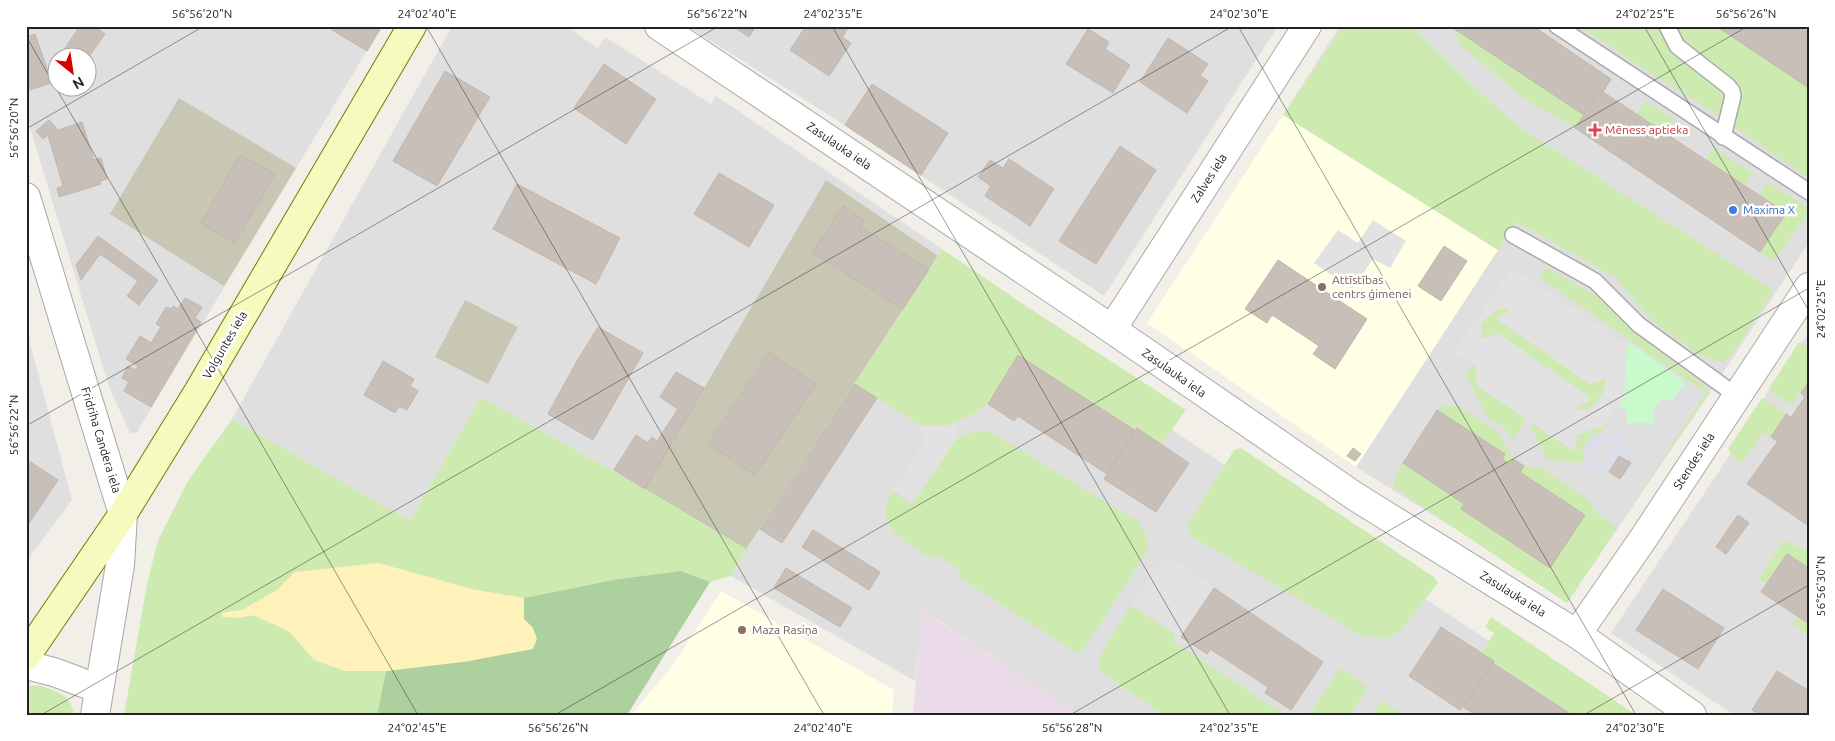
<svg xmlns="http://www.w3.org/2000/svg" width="1835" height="741" viewBox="0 0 1835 741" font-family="Ubuntu,sans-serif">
<rect width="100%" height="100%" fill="#f2efe9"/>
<g fill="#e0dfdf" fill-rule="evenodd">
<path d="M26,26H382L137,432L130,433L109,387L26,115ZM58,58H88V88H58Z"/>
<polygon points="452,26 566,26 598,48 605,37 711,104 716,96 942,249 930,269 1498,647 1611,715 1078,715 923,610 915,681 731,576 745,549 645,489 481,397 410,521 232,419"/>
<polygon points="687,26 1278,26 1104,296 824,112"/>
<polygon points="1340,26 1809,26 1809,242 1709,394 1567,603 1462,533 1356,467 1497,250 1283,115"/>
<polygon points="26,328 72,500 26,562"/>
<polygon points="1809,332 1809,715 1734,715 1611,633 1751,423 1766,395"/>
</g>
<polygon fill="#ebdbe8" points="922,610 1078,715 913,715"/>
<g fill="#ffffe5">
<polygon points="1283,115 1498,250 1356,467 1147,323"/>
<polygon points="721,591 894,690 892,715 631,715 670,669"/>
</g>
<g fill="#c7c7b4">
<polygon points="179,98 296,168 224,286 110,214"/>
<polygon points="826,180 938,256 746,549 645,489"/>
<polygon points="465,300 518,327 488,384 435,357"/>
</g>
<g fill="#cdebb0">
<polygon points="1343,26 1411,26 1464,78 1520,128 1772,289 1773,293 1730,356 1723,363 1698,354 1657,324 1641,308 1615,277 1517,222 1498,250 1283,115"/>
<polygon points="1580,26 1716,26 1809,88 1809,178 1699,103 1624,56"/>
<polygon points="1457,31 1584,115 1575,128 1525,99 1459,44"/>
<polygon points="1645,101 1674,118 1665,133 1637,114"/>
<polygon points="1714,148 1752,173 1744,185 1705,159"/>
<polygon points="1768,183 1803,204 1808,213 1774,261 1760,252 1759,196"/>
<polygon points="942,249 1026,306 1186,410 1162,444 1138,428 1136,431 1018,355 988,404 973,414 946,426 920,425 855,384"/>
<polygon points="1547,268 1600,298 1633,332 1705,386 1709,394 1621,521 1706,393 1540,278"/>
<path d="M1504,308L1512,310L1496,319L1606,378C1605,395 1597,411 1578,410L1576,407L1586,394L1498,334L1481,339C1478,322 1489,313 1504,308Z"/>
<polygon points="1799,342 1809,349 1809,381 1792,405 1768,390"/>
<polygon points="1473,365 1477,368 1476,385 1525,418 1524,422 1513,441 1505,428 1488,418 1466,375"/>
<polygon points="481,397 645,489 746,549 731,576 710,582 681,571 618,579 524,598 476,590 295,572 278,590 242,610 222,613 238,618 253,615 289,631 344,671 386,671 377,715 124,715 147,584 158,540 188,481 232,419 410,521"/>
<polygon points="1762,398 1786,414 1771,437 1764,432 1742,463 1733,457 1728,449"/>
<polygon points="1457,405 1499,433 1513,459 1509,464 1502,459 1505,454 1437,410 1441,406"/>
<polygon points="1618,407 1600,434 1593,433 1582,449 1586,457 1581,463 1547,460 1531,428 1531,423 1574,451 1577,435 1605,425"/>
<path d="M987,430L1139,522L1146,534L1148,550L1085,647L1078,654L959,577L960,570L937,555L932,559C905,541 870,527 893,490L912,503L958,436Z"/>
<path d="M1241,448L1434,577L1438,583C1428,594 1403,632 1391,637C1382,641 1369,636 1360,635L1190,535L1188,524L1234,450Z"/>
<polygon points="1403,463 1464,504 1461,509 1550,568 1584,515 1520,472 1524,466 1542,468 1590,501 1595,512 1617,528 1567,603 1393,487 1396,473"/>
<polygon points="1784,540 1809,552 1809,568 1787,554 1766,584 1759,578"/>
<polygon points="1131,605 1175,634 1172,641 1285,715 1163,715 1099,670 1100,656"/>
<polygon points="1491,617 1636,715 1573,715 1481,653 1494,633 1485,627"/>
<polygon points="1796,618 1809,626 1809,635 1792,624"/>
<polygon points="1340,668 1364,684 1367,690 1350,715 1309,715"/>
<path d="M38,685C56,691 71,694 74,715H26V686Z"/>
<polygon points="1382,700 1404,715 1372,715"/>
</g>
<polygon fill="#add19e" points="681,571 710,582 627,715 377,715 386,671 469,661 533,628 524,619 524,598 618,579"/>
<polygon fill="#fff1ba" points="378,563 476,590 524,598 524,619 533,628 537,639 533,649 469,661 386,671 345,671 314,660 289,631 253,615 238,618 222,617 222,613 242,610 277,590 295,572"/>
<polygon fill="#c8facc" points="1629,342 1685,382 1673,400 1660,400 1654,408 1654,423 1627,423 1627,409 1623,410 1618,407 1624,396 1627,346"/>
<g fill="#e2e2e2" fill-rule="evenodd">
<polygon points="1373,220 1406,241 1390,268 1373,259 1352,289 1314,263 1338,230 1358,243"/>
<path d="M1512,268L1627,346L1624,396L1605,425L1577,435L1575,452L1476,385L1477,367L1453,352ZM1504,308L1511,311L1496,319L1590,384L1606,379L1605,388L1595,406L1585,410H1578L1576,407L1591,401L1586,394L1498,334L1481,339V326L1485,319L1495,311Z"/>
<polygon points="953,423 958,436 912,504 893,490 923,443 920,425 946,426"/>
<polygon points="1171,558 1214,588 1181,637 1131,605 1160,561"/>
</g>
<path fill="#dddde8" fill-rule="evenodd" d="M1593,433L1620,436L1634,459L1631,463L1619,456L1609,472L1584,471L1581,463L1586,457L1582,450ZM1603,442L1610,443L1612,447L1599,465L1590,464Z"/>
<g fill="#c7bfb8" stroke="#c4b6ab">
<polygon points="80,26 94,26 105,34 88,58 73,58 63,51"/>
<polygon points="334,26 382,26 367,51 332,30"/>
<polygon points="733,26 756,26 749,37"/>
<polygon points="806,26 850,26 842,37 851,43 829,76 790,50"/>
<polygon points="1450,26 1533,26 1611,79 1603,92 1600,90 1584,115"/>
<polygon points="1716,26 1799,26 1809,33 1809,88"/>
<polygon points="1088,29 1109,42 1105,49 1130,65 1113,93 1066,64"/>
<polygon points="35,34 52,83 26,91 26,37"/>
<polygon points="1168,38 1208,64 1200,75 1208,81 1187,113 1140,82"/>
<polygon points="604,64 656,99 626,144 574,108"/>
<polygon points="445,71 490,97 437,186 393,161"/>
<polygon points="872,84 948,133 921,175 845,125"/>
<polygon points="1600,90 1786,213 1760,252 1575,128"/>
<polygon points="49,120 58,130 82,122 94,160 101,158 107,179 100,181 101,184 59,197 57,188 63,186 48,135 43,139 36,131"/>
<polygon points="1120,146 1156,170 1096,264 1059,241"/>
<polygon points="240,155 275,174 235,243 201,223"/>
<polygon points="1009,159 1054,189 1030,226 985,196 991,186 978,177 990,160 1003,168"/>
<polygon points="719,173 774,205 749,247 694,214"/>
<polygon points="517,184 620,238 596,284 493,229"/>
<polygon points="843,206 864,220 860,227 929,269 903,309 812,253"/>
<polygon points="98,236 158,280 139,305 127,296 138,281 100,254 81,280 76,265"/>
<polygon points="1444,246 1467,261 1441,301 1418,286"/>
<polygon points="1278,260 1367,319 1335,369 1313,354 1319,346 1295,330 1272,315 1267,323 1245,309"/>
<polygon points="185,298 202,307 195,318 201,322 151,407 124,391 129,382 122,378 128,366 135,370 138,366 126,359 140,336 151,343 161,327 156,324 166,307 171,309 173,306 178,309"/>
<polygon points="598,327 643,353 593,440 548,414 577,361"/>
<polygon points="769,353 816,384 755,475 708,444"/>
<polygon points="1018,355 1136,431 1107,474 1018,416 1014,421 988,404"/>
<polygon points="383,361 414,379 410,386 418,391 407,410 399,406 395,413 364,395"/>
<polygon points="676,372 704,388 645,489 614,470 636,435 648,443 652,437 657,441 678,409 660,397"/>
<polygon points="1809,381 1809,463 1771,437 1786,414 1791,418 1794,413 1805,397 1801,393"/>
<polygon points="855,384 877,398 782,543 760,529"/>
<polygon points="1437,410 1505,454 1502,459 1509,464 1513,459 1518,462 1524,466 1520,472 1585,515 1550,568 1461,509 1464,504 1403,463"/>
<polygon points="1137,428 1189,463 1156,512 1104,479"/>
<polygon points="1777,442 1809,463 1809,521 1806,524 1747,484"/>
<polygon points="1353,448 1361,454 1355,461 1347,456"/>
<polygon points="1619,456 1631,463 1620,479 1609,472"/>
<polygon points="26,459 58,480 26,528"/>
<polygon points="1738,515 1749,523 1726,554 1716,547"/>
<polygon points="813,530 880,572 869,590 802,547"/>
<polygon points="1787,554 1809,568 1809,624 1761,592"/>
<polygon points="786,568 852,608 840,627 774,588"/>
<polygon points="1214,588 1323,662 1291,710 1265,693 1268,687 1210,649 1207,654 1181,637"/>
<polygon points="1663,589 1724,628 1698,669 1636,630"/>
<polygon points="1441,627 1494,661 1460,710 1409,676"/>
<polygon points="1493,663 1572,715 1476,715 1463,707"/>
<polygon points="1777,671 1809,691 1809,715 1760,715 1752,710"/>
</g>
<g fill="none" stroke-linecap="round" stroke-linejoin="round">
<defs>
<g id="lane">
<polyline points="1557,26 1809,192"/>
<polyline points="1667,26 1677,46 1728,86 1732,91 1733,96 1723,137"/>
<polyline points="1513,235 1595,281 1639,325 1737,396"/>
</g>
<g id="street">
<polyline points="659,26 1094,317 1356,497 1577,634 1692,715"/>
<polyline points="26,197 123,514 120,565 95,715"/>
<polyline points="1112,329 1307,26"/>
<polyline points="1577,634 1643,539 1809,287"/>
<polyline points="26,665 54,672 99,689"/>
</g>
<polyline id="secondary" points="26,656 123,514 198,392 412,26"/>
</defs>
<use href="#lane" stroke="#a9a9a9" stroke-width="18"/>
<use href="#street" stroke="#a9a9a9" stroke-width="30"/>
<use href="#secondary" stroke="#707d05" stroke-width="30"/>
<use href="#lane" stroke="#fff" stroke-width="15"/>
<use href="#street" stroke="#fff" stroke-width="28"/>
<use href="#secondary" stroke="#f7fabf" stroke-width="28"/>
</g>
<path fill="none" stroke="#222" stroke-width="1" stroke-opacity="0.45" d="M426,26L824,715M832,26L1230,715M1238,26L1636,715M1644,26L1809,311M26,36L418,715M26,129L204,26M26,426L719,26M41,715L1233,26M555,715L1748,26M1070,715L1809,288M1584,715L1809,585"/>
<path fill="#e0444e" stroke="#fff" stroke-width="2" d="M1592.5 122.5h5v5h5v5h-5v5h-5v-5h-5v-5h5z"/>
<circle fill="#3f7fe0" stroke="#fff" stroke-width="2" cx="1733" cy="210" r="5"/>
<g fill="#8d6e63" stroke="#fff" stroke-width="2">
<circle cx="1322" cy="287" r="5"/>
<circle cx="742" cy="630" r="5"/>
</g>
<g text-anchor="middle" stroke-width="5" stroke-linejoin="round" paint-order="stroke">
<g font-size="12" fill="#be3a42" stroke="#fff" text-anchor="start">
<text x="1605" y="134">Mēness aptieka</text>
</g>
<g font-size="12" fill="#222" stroke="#fff">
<text transform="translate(839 146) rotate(34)" y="4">Zasulauka iela</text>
<text transform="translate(1209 178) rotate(-57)" y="4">Zalves iela</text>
<text transform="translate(225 345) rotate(-60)" y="4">Volguntes iela</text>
<text transform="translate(1174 373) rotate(35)" y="4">Zasulauka iela</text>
<text transform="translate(101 440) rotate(73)" y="4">Fridriha Candera iela</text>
<text transform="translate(1694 461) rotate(-57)" y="4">Stendes iela</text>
<text transform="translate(1513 594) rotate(32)" y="4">Zasulauka iela</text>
</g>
<g font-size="12" fill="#366cbe" stroke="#fff" text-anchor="start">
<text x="1743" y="214">Maxima X</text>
</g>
<g font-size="12" fill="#785e54" stroke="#fff" text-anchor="start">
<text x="1332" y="284">Attīstības<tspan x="1332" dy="14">centrs ģimenei</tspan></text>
<text x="752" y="634">Maza Rasiņa</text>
</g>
</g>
<rect width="1835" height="741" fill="none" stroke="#ffffff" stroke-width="55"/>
<g transform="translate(72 72) rotate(150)"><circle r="24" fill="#ffffff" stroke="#a7a7a7"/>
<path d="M0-4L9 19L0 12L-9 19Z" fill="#d40000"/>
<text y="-8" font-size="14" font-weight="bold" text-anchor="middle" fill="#222222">N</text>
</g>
<rect x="28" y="28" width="1780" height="686" fill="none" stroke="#222" stroke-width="2"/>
<g font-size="12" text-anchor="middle" fill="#222">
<text x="202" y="18">56°56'20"N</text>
<text x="427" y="18">24°02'40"E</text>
<text x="717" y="18">56°56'22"N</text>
<text x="833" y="18">24°02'35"E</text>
<text x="1239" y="18">24°02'30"E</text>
<text x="1645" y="18">24°02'25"E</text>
<text x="1746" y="18">56°56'26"N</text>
<text transform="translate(14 128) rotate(-90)" y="4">56°56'20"N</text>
<text transform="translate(1821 309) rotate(-90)" y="4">24°02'25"E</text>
<text transform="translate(14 425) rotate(-90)" y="4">56°56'22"N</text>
<text transform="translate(1821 586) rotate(-90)" y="4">56°56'30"N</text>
<text x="417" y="732">24°02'45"E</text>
<text x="558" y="732">56°56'26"N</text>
<text x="823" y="732">24°02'40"E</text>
<text x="1072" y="732">56°56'28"N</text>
<text x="1229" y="732">24°02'35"E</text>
<text x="1635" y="732">24°02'30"E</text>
</g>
</svg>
